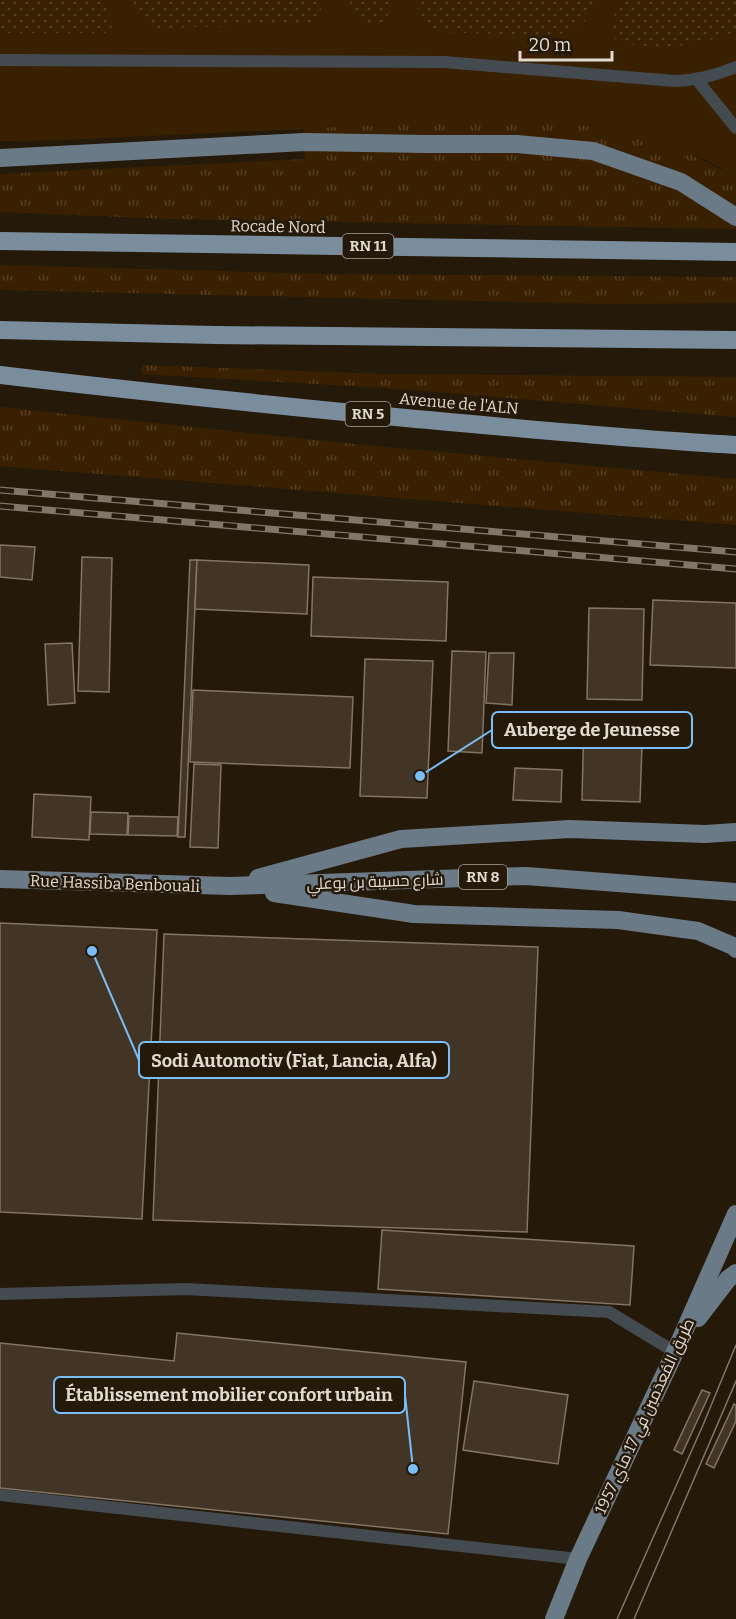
<svg xmlns="http://www.w3.org/2000/svg" width="736" height="1619" viewBox="0 0 736 1619" font-family="Bitter,Cairo,serif">
<defs>
<pattern id="grass-tufts" width="24" height="20" patternUnits="userSpaceOnUse" patternTransform="scale(1.5)"><rect width="24" height="20" fill="#392000"/><path d="M3 7l-1-3M5 7V3M7 7l1-3M15 17l-1-3M17 17v-4M19 17l1-3" fill="none" stroke="#554024"/></pattern>
<pattern id="garden-dots" width="8" height="8" patternUnits="userSpaceOnUse" patternTransform="scale(1.5)"><rect width="8" height="8" fill="#392000"/><path d="M2 2h.1M6 6h.1" fill="none" stroke="#554024" stroke-width="1.8" stroke-linecap="round"/></pattern>
</defs>
<rect width="100%" height="100%" fill="#25190a"/>
<g fill="url(#grass-tufts)">
<polygon points="533,92 682,150 736,177 736,229 170,219 0,212 0,174 305,159 303,129 58,140 0,141"/>
<polygon points="0,265 328,274 736,277 736,303 607,304 0,290"/>
<polygon points="142,365 384,374 736,377 736,417 386,388 142,374"/>
<polygon points="0,407 364,445 736,479 736,525 0,466"/>
</g>
<polygon fill="#392000" points="0,0 736,0 736,177 706,160 658,141 588,126 536,121 462,122 190,133 58,140 0,141"/>
<g fill="url(#garden-dots)">
<polygon points="0,0 101,0 113,21 111,29 105,33 0,33"/>
<polygon points="131,0 320,0 321,13 318,21 310,24 156,28 144,21"/>
<path d="M350,0H391C394,29 353,38 350,0Z"/>
<path d="M416,0H594L584,23L575,28L556,36L440,32C427,26 417,15 416,0Z"/>
<polygon points="619,0 736,0 736,32 696,44 661,47 623,44 616,40 612,32 611,26"/>
</g>
<g fill="#433525" stroke="#847463" stroke-width="1.5">
<polygon points="0,545 35,547 32,580 0,577"/>
<polygon points="82,557 112,558 109,692 78,691"/>
<polygon points="190,560 197,560 185,837 178,837"/>
<polygon points="197,560 309,565 307,614 195,609"/>
<polygon points="313,577 448,582 446,641 311,636"/>
<polygon points="653,600 736,603 736,668 650,665"/>
<polygon points="589,608 644,609 642,700 587,699"/>
<polygon points="72,643 75,703 48,705 45,644"/>
<polygon points="452,651 486,652 482,753 448,751"/>
<polygon points="489,653 514,653 512,705 486,703"/>
<polygon points="365,659 433,661 427,798 360,796"/>
<polygon points="193,690 353,697 350,768 190,762"/>
<polygon points="584,716 643,717 640,802 582,800"/>
<polygon points="194,764 221,765 218,848 190,847"/>
<polygon points="515,768 562,770 561,802 513,800"/>
<polygon points="34,794 91,797 89,840 32,837"/>
<polygon points="91,812 128,813 127,835 90,834"/>
<polygon points="129,816 178,817 177,836 128,835"/>
<polygon points="0,923 157,930 142,1219 0,1212"/>
<polygon points="164,934 538,947 527,1232 153,1220"/>
<polygon points="382,1230 634,1246 630,1305 378,1289"/>
<polygon points="177,1333 466,1362 448,1534 0,1488 0,1343 174,1361"/>
<polygon points="474,1381 568,1395 558,1464 463,1450"/>
<polygon points="702,1390 710,1393 682,1454 674,1450"/>
<polygon points="734,1404 736,1405 736,1421 714,1468 706,1464"/>
</g>
<g fill="none" stroke-linecap="round" stroke-linejoin="round">
<g stroke="#434b51" stroke-width="12">
<path d="M0,60L444,62L675,81C698,80 715,76 736,67"/>
<polyline points="697,80 736,128"/>
<polyline points="0,1294 186,1289 609,1312 675,1352"/>
<polyline points="0,1495 578,1559"/>
</g>
<g stroke="#6b7a87" stroke-width="18">
<polyline points="0,158 304,142 425,144 517,144 593,151 681,182 736,217"/>
<polyline points="258,878 401,839 570,829 705,834 736,832"/>
<polyline points="0,879 230,886 526,876 736,892"/>
<polyline points="274,893 414,914 618,920 698,931 733,946 736,949"/>
<polyline points="698,1318 728,1279 736,1273"/>
<polyline points="554,1619 578,1559 675,1352 736,1214"/>
</g>
<g stroke="#7a8d9d" stroke-width="18">
<polyline points="0,241 736,252"/>
<polyline points="0,330 215,335 736,340"/>
<path d="M0,375C135,391 270,405 406,418C516,428 626,439 736,445"/>
</g>
<g stroke="#80766a" stroke-width="1.5">
<polyline points="617,1619 703,1425 736,1345"/>
<polyline points="634,1619 736,1381"/>
</g>
<defs>
<g id="rail">
<polyline points="0,490 736,552"/>
<polyline points="0,506 736,569"/>
</g>
</defs>
<use href="#rail" stroke="#80766a" stroke-width="7"/>
<use href="#rail" stroke="#25190a" stroke-width="4.5" stroke-dasharray="14" stroke-linecap="butt"/>
</g>
<g text-anchor="middle" stroke-width="5" stroke-linejoin="round" paint-order="stroke">
<g fill="#25190a" stroke="#a9a095" stroke-width="1.5">
<rect x="342.5" y="234" width="51" height="24" rx="4.5"/>
<rect x="345.5" y="402" width="45" height="24" rx="4.5"/>
<rect x="459" y="865" width="48" height="24" rx="4.5"/>
</g>
<g font-size="15" font-weight="bold" fill="#e2dad0">
<text x="368" y="251">RN 11</text>
<text x="368" y="419">RN 5</text>
<text x="483" y="882">RN 8</text>
</g>
<g font-size="16" fill="#e2dad0" stroke="#25190a">
<text transform="translate(278 226) rotate(1)" y="6">Rocade Nord</text>
<text transform="translate(459 403) rotate(5)" y="6">Avenue de l'ALN</text>
<text transform="translate(375 881) rotate(-2)" y="6">شارع حسيبة بن بوعلي</text>
<text transform="translate(115 883) rotate(2)" y="6">Rue Hassiba Benbouali</text>
<text transform="translate(644 1416) rotate(-65)" y="6">طريق المُعدَمين في 17 ماي 1957</text>
</g>
</g>
<path fill="none" stroke="#7abef8" stroke-width="2" d="M420 776L492 730M92 951L139 1060M413 1469L405 1395"/>
<g fill="#7abef8" stroke="#25190a" stroke-width="2">
<circle cx="420" cy="776" r="6"/>
<circle cx="92" cy="951" r="6"/>
<circle cx="413" cy="1469" r="6"/>
</g>
<g fill="#25190a" stroke="#7abef8" stroke-width="2">
<rect x="492" y="712" width="200" height="36" rx="6"/>
<rect x="139" y="1042" width="310" height="36" rx="6"/>
<rect x="54" y="1377" width="351" height="36" rx="6"/>
</g>
<g font-size="18" text-anchor="middle" font-weight="bold" fill="#e2dad0">
<text x="592" y="736">Auberge de Jeunesse</text>
<text x="294" y="1067">Sodi Automotiv (Fiat, Lancia, Alfa)</text>
<text x="229" y="1401">Établissement mobilier confort urbain</text>
</g>
<path d="M520 51v9h92v-9" fill="none" stroke="#e2dad0" stroke-width="3"/>
<text x="529" y="51" font-size="18" fill="#e2dad0" stroke="#25190a" stroke-width="4.5" paint-order="stroke">20 m</text>
</svg>
